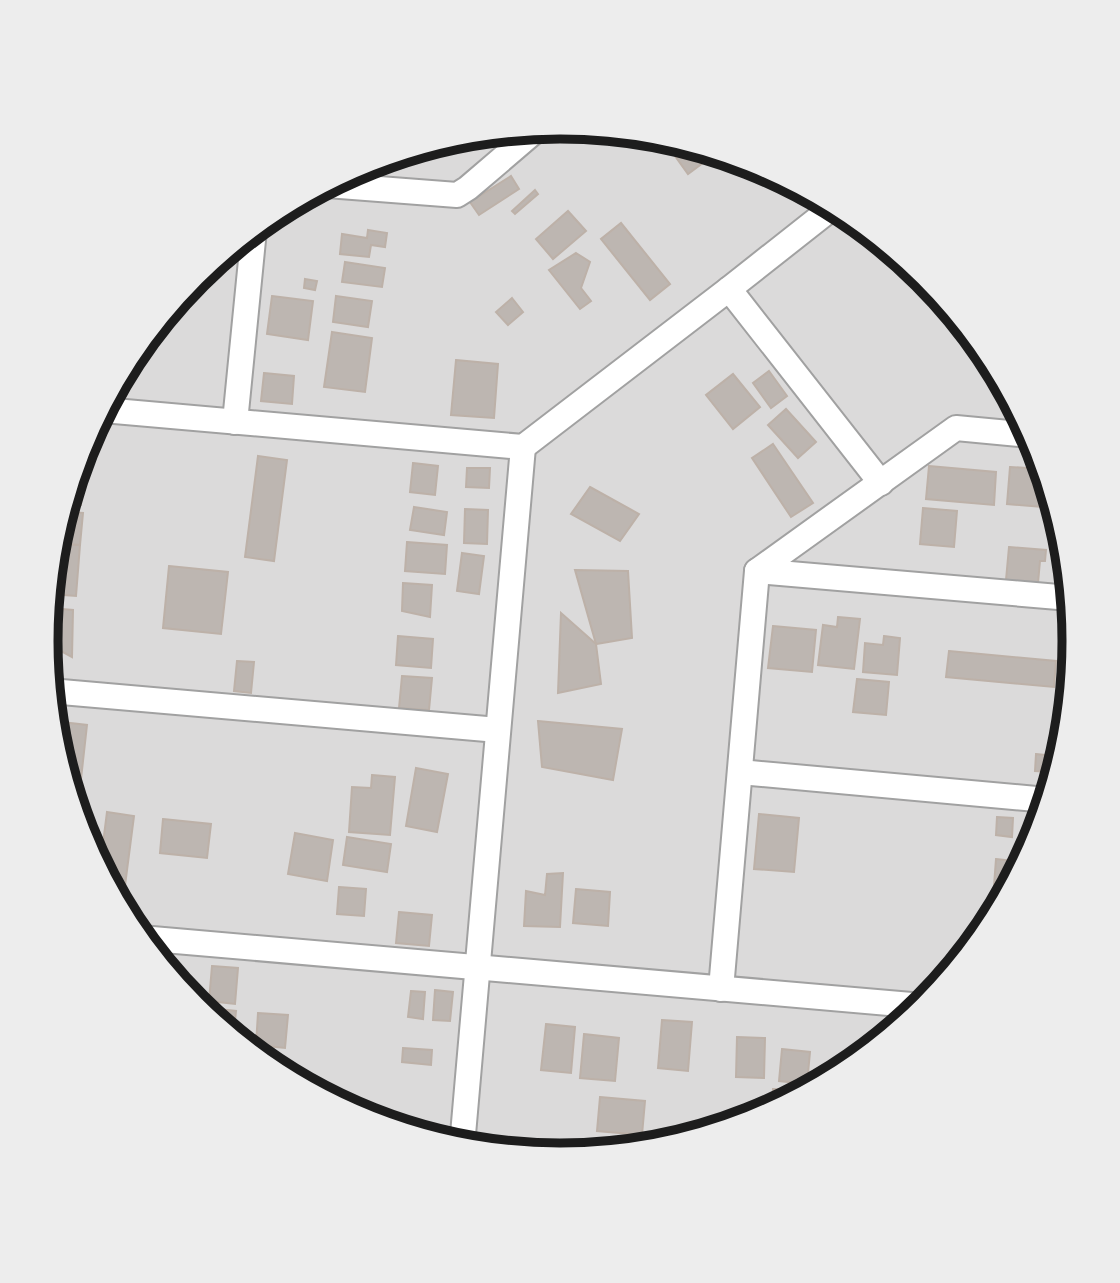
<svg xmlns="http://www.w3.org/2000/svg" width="1120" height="1283" viewBox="0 0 1120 1283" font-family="'Noto Sans',sans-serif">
<rect width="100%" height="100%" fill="#edeae4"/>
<circle fill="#dbdada" cx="560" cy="642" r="513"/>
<g fill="#bdb6b1" stroke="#bdb1a8" stroke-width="2">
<polygon points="679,143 715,154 688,174 670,149"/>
<polygon points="511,176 519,189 479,215 470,202"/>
<polygon points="535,190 538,194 515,214 512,211"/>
<polygon points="568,211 586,231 553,259 536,239"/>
<polygon points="621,223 670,284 650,300 601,239"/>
<polygon points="368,230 387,233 385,247 371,245 369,257 340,254 342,234 367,238"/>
<polygon points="576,253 590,262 581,288 591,301 580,309 549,270"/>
<polygon points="345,262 385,268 382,287 342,282"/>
<polygon points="214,263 212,281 195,280 196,277"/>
<polygon points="305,279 317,281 315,290 304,288"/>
<polygon points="272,296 313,301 308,340 267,334"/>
<polygon points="336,296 372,301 368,327 333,322"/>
<polygon points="512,298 523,312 508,325 496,312"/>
<polygon points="332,332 372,338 365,392 324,387"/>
<polygon points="456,360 498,364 494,418 451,415"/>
<polygon points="769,371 787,396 771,408 753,383"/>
<polygon points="264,373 294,376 292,404 261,401"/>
<polygon points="733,374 760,407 733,429 706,395"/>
<polygon points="786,409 816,442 798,458 768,425"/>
<polygon points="773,444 813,503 791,517 752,458"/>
<polygon points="83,452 85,452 81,505 67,504"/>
<polygon points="258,456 287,460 274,561 245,557"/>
<polygon points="413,463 438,466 435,495 410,492"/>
<polygon points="929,466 996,472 994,505 926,499"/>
<polygon points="1010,467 1043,469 1054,508 1007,504"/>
<polygon points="467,468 490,468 489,488 466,487"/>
<polygon points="590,487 639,514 620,541 571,514"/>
<polygon points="414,507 447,512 444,535 410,530"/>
<polygon points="923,508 957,511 954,547 920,544"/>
<polygon points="465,509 488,510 487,544 464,543"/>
<polygon points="64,512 83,513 80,545 55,544"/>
<polygon points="407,542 447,545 445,574 405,571"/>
<polygon points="55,544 80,545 76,596 50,594"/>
<polygon points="1009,547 1046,550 1045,561 1040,561 1038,583 1006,580"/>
<polygon points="462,553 484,556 479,594 457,591"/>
<polygon points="169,566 228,572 221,634 163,628"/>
<polygon points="575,570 628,571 632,638 596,644"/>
<polygon points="403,583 432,585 430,617 402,611"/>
<polygon points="49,608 73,610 72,657 46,643"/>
<polygon points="561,613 596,644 601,684 558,693"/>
<polygon points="838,617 860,619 854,669 818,665 823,625 837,627"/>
<polygon points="773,626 816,630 812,672 768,668"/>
<polygon points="398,636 433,639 431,668 396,665"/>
<polygon points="884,636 900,638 897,675 863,672 865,643 883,645"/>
<polygon points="949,651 1056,661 1054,687 946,677"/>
<polygon points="237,661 254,662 251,693 234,691"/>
<polygon points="402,676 432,678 429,710 399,708"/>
<polygon points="857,679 889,682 886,715 853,712"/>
<polygon points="53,721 87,725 78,806 75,805 55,741"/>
<polygon points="538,721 622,729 613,780 542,767"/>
<polygon points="1036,754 1054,756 1052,772 1035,771"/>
<polygon points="416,768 448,774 437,832 406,826"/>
<polygon points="372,775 395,777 390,835 349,832 352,787 371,788"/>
<polygon points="107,812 134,816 123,901 118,900 100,867"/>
<polygon points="759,814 799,818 794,872 754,869"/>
<polygon points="997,817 1013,818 1012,837 996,835"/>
<polygon points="163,819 211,824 207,858 160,853"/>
<polygon points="295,833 333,840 327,881 288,874"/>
<polygon points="347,837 391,844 387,872 343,865"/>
<polygon points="996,859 1023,862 1003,899 993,899"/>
<polygon points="563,873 560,927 524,926 526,891 545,895 547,874"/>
<polygon points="339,887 366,889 364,916 337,914"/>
<polygon points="576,889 610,892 608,926 573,923"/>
<polygon points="399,912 432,915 429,946 396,943"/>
<polygon points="212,966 238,968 235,1004 209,1001"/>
<polygon points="435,990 453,992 450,1021 433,1020"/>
<polygon points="411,991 425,992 423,1019 408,1017"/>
<polygon points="208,1008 236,1011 235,1021 213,1019 207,1014"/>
<polygon points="258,1013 288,1015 285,1048 256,1045"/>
<polygon points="662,1020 692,1022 688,1071 658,1068"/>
<polygon points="546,1024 575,1027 571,1073 541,1070"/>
<polygon points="584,1034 619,1038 615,1081 580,1078"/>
<polygon points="737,1037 765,1038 764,1078 736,1077"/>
<polygon points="403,1048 432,1050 431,1065 402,1062"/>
<polygon points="782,1049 810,1052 807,1084 779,1081"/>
<polygon points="773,1089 803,1091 803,1092 771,1109"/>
<polygon points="600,1097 645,1101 642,1135 597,1131"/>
</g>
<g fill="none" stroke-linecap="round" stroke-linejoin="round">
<defs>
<g id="street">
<polyline points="327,185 457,195 468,188 537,129"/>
<polyline points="729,289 881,483"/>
<polyline points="103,410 523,447 729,289 833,207"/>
<polyline points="235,422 254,230"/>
<polyline points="757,571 1070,598"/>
<polyline points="50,691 498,730"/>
<polyline points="740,772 1047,800"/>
<polyline points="141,938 923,1006"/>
<polyline points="721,989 757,571 956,428 1030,435"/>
<polyline points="462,1146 523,447"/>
</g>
</defs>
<use href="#street" stroke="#a1a1a1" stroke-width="28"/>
<use href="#street" stroke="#fff" stroke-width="24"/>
</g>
<path d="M0 0H1120V1283H0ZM58 641a502 502 0 1 1 1004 0a502 502 0 1 1-1004 0Z" fill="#ededed" fill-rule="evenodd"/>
<path fill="none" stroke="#1d1d1d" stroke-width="9" d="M58 641a502 502 0 1 1 1004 0a502 502 0 1 1-1004 0Z"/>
</svg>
